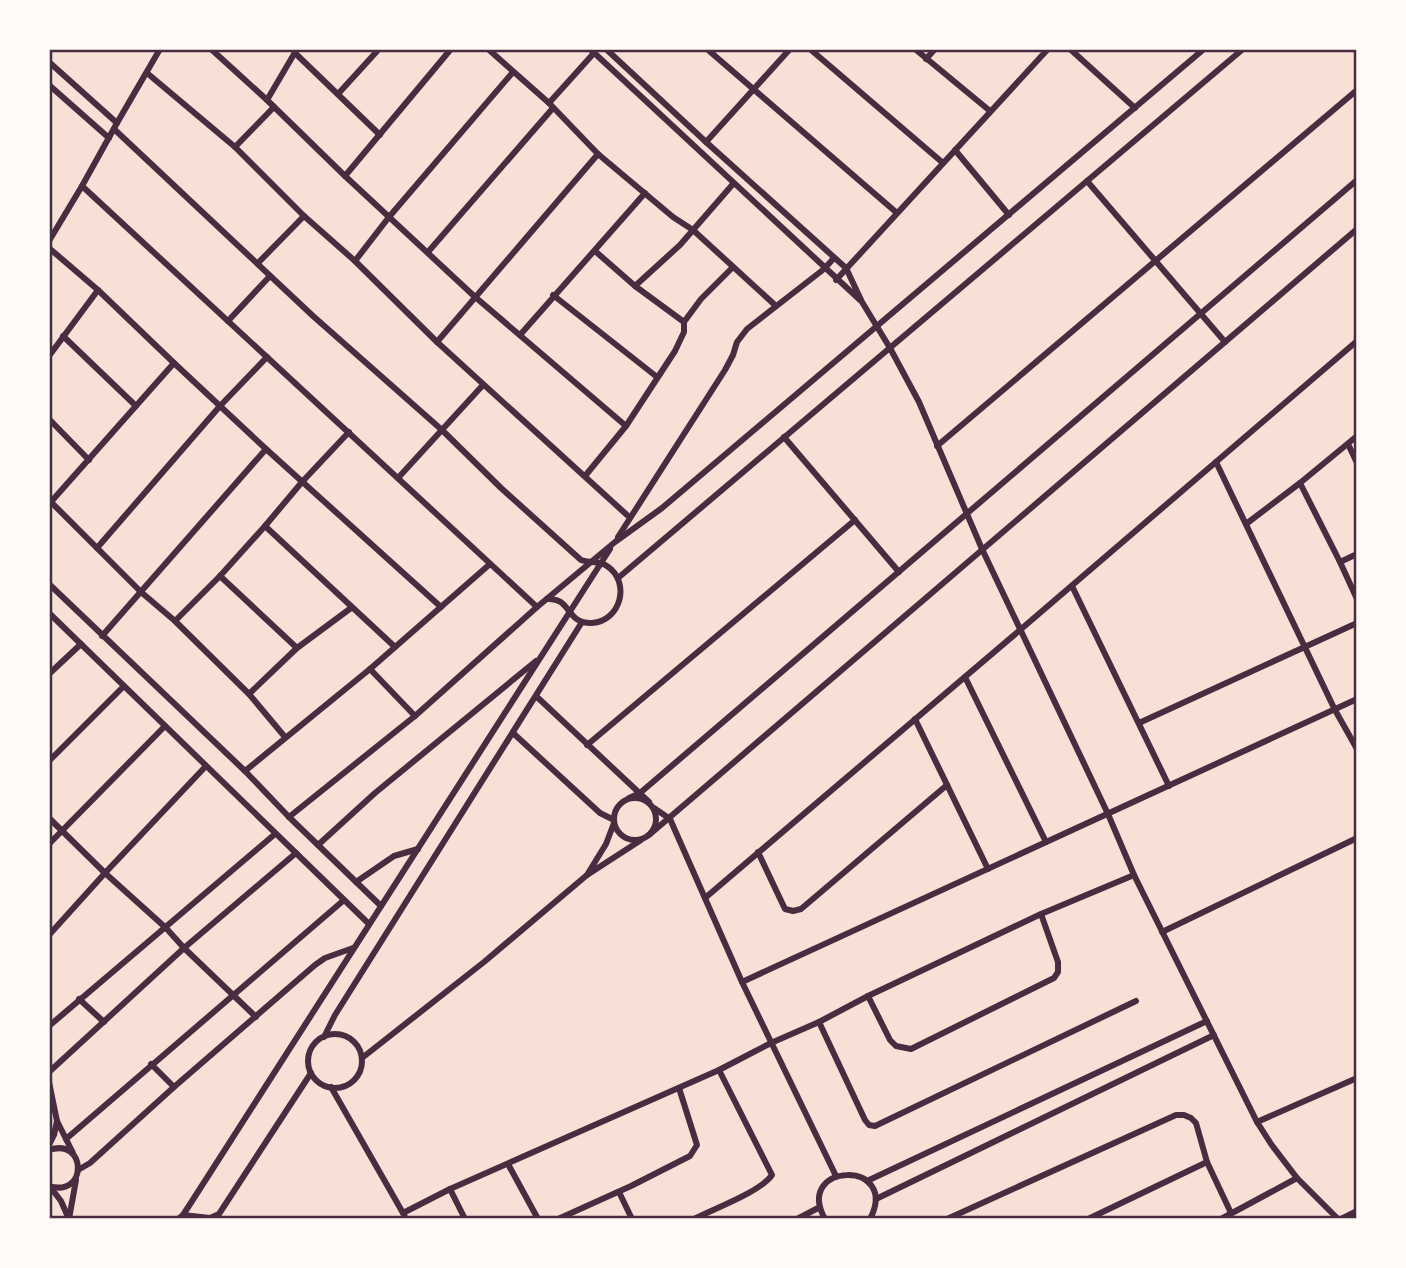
<svg xmlns="http://www.w3.org/2000/svg" width="1406" height="1268" viewBox="0 0 1406 1268" font-family="'Noto Serif',serif">
<rect width="100%" height="100%" fill="#f7e1d7"/>
<g fill="none" stroke-linecap="round" stroke-linejoin="round">
<g stroke="#4a2c40" stroke-width="6">
<polyline points="211,49 267,100 345,176 474,296 626,426"/>
<polyline points="488,49 549,103 598,154 673,217 693,230 776,306"/>
<polyline points="590,49 860,300"/>
<polyline points="606,49 706,142 846,268 862,302 890,348 919,402 982,549 1108,814 1134,875 1257,1122 1271,1144 1297,1178 1338,1219"/>
<polyline points="707,49 897,213"/>
<polyline points="810,49 943,163"/>
<polyline points="915,49 990,111"/>
<polyline points="1070,49 1135,108"/>
<polyline points="295,53 380,135"/>
<polyline points="926,59 935,49"/>
<polyline points="49,62 117,123"/>
<polyline points="147,73 235,147 304,216 355,261 437,342 627,515"/>
<polyline points="49,85 109,138"/>
<polyline points="338,94 379,49"/>
<polyline points="267,100 297,49"/>
<polyline points="549,103 594,53"/>
<path d="M114,129L313,316L442,430L501,488L581,560C590,563 600,561 607,566C631,582 621,621 592,623C565,624 572,597 547,599"/>
<polyline points="706,142 790,49"/>
<polyline points="235,147 274,107"/>
<polyline points="955,150 1009,215"/>
<polyline points="345,176 451,49"/>
<polyline points="1087,181 1225,342"/>
<polyline points="82,186 537,607"/>
<polyline points="49,241 82,186 117,123 160,49"/>
<polyline points="49,248 98,290 174,363 266,449 441,607"/>
<polyline points="595,251 635,286 680,245 733,184"/>
<polyline points="428,252 553,108"/>
<polyline points="355,261 389,217 513,72"/>
<polyline points="258,263 304,216"/>
<polyline points="836,280 1048,49"/>
<polyline points="553,295 657,377"/>
<polyline points="228,321 270,276"/>
<polyline points="684,322 701,299 733,267"/>
<polyline points="520,335 645,193"/>
<polyline points="63,336 136,406"/>
<polyline points="437,342 598,154"/>
<polyline points="49,356 98,290"/>
<polyline points="49,419 89,460"/>
<polyline points="784,437 899,572"/>
<polyline points="1348,444 1357,463"/>
<polyline points="937,446 1357,90"/>
<polyline points="1216,462 1335,710 1357,749"/>
<polyline points="585,476 626,426 675,351 684,332 684,322 635,286"/>
<polyline points="398,478 483,385"/>
<polyline points="49,500 141,592 175,621 249,694 285,737"/>
<polyline points="50,503 174,363"/>
<polyline points="1246,524 1300,483"/>
<polyline points="265,526 395,647"/>
<polyline points="618,537 725,370 733,355 737,342 747,329 824,269 834,258"/>
<polyline points="97,548 220,406 267,357"/>
<polyline points="1357,554 1340,562 1357,599"/>
<polyline points="1340,562 1300,483 1357,436"/>
<polyline points="220,576 297,648"/>
<polyline points="618,578 1243,49"/>
<polyline points="49,584 245,771 289,817 381,906"/>
<polyline points="1072,586 1169,786"/>
<polyline points="49,613 369,924"/>
<polyline points="175,621 220,576 265,526 302,482 349,432"/>
<polyline points="102,636 266,449"/>
<polyline points="370,669 415,716"/>
<polyline points="49,674 81,644"/>
<polyline points="965,677 1046,842"/>
<polyline points="249,694 297,648 351,608"/>
<polyline points="536,696 649,802"/>
<polyline points="915,719 988,869"/>
<polyline points="1139,723 1357,623"/>
<polyline points="513,733 600,813 614,820"/>
<polyline points="587,745 855,520"/>
<polyline points="49,761 124,686"/>
<polyline points="245,771 370,669 490,564"/>
<circle cx="635" cy="819" r="21"/>
<polyline points="629,798 640,793 1357,180"/>
<polyline points="654,808 670,819 742,982 836,1176"/>
<polyline points="289,817 415,716 537,607 615,542 662,508 1204,49"/>
<polyline points="49,818 105,873 166,928 184,948 256,1017"/>
<polyline points="614,823 606,844 587,875 641,840"/>
<polyline points="649,835 1357,229"/>
<polyline points="49,844 165,726"/>
<polyline points="318,845 375,793 536,661"/>
<polyline points="758,852 785,909 793,911 801,909 947,785"/>
<polyline points="356,882 394,856 418,849"/>
<polyline points="705,898 1020,630 1357,341"/>
<polyline points="1162,932 1357,838"/>
<polyline points="49,935 105,873 206,766"/>
<polyline points="742,982 1357,699"/>
<polyline points="868,996 890,1040 896,1046 911,1049 1054,978 1058,972 1058,962 1041,914"/>
<polyline points="79,999 104,1022"/>
<polyline points="819,1022 865,1120 869,1125 875,1126 1136,1001"/>
<polyline points="49,1026 275,834"/>
<circle cx="335" cy="1061" r="27"/>
<polyline points="324,1037 335,1015 582,622"/>
<polyline points="362,1058 484,962 587,875"/>
<polyline points="151,1064 174,1087"/>
<polyline points="49,1072 184,948 296,853"/>
<polyline points="49,1082 57,1121 73,1153"/>
<polyline points="331,1087 403,1213"/>
<polyline points="1257,1122 1357,1078"/>
<polyline points="66,1139 344,900"/>
<polyline points="49,1145 54,1135 57,1121"/>
<path d="M49,1150C87,1137 88,1198 49,1186"/>
<polyline points="508,1164 538,1219"/>
<polyline points="78,1170 90,1163 174,1087 315,965 325,958 353,948"/>
<polyline points="867,1181 1207,1021"/>
<polyline points="51,1188 61,1201 68,1217"/>
<polyline points="450,1189 465,1219"/>
<polyline points="619,1192 632,1219"/>
<polyline points="876,1199 1214,1035"/>
<polyline points="183,1215 210,1218 219,1214 311,1073"/>
<polyline points="69,1219 76,1180"/>
<polyline points="178,1219 183,1215 194,1198 610,549"/>
<polyline points="406,1219 403,1213 450,1189 719,1070 771,1043 819,1022 868,996 1041,914 1134,875"/>
<polyline points="558,1219 631,1186 690,1156 697,1145 679,1088"/>
<path d="M694,1219C715,1208 760,1192 772,1175L719,1070"/>
<polyline points="797,1219 820,1207"/>
<path d="M825,1219C793,1162 901,1159 870,1219"/>
<polyline points="947,1219 1176,1115 1184,1115 1191,1118 1196,1123 1207,1162 1231,1213"/>
<polyline points="1088,1219 1207,1162"/>
<polyline points="1221,1219 1297,1178"/>
<polyline points="1341,1219 1357,1211"/>
</g>
</g>
<rect width="1406" height="1268" fill="none" stroke="#fffaf5" stroke-width="102"/>
<rect x="51" y="51" width="1304" height="1166" fill="none" stroke="#4a2c40" stroke-width="2.5"/>
</svg>
